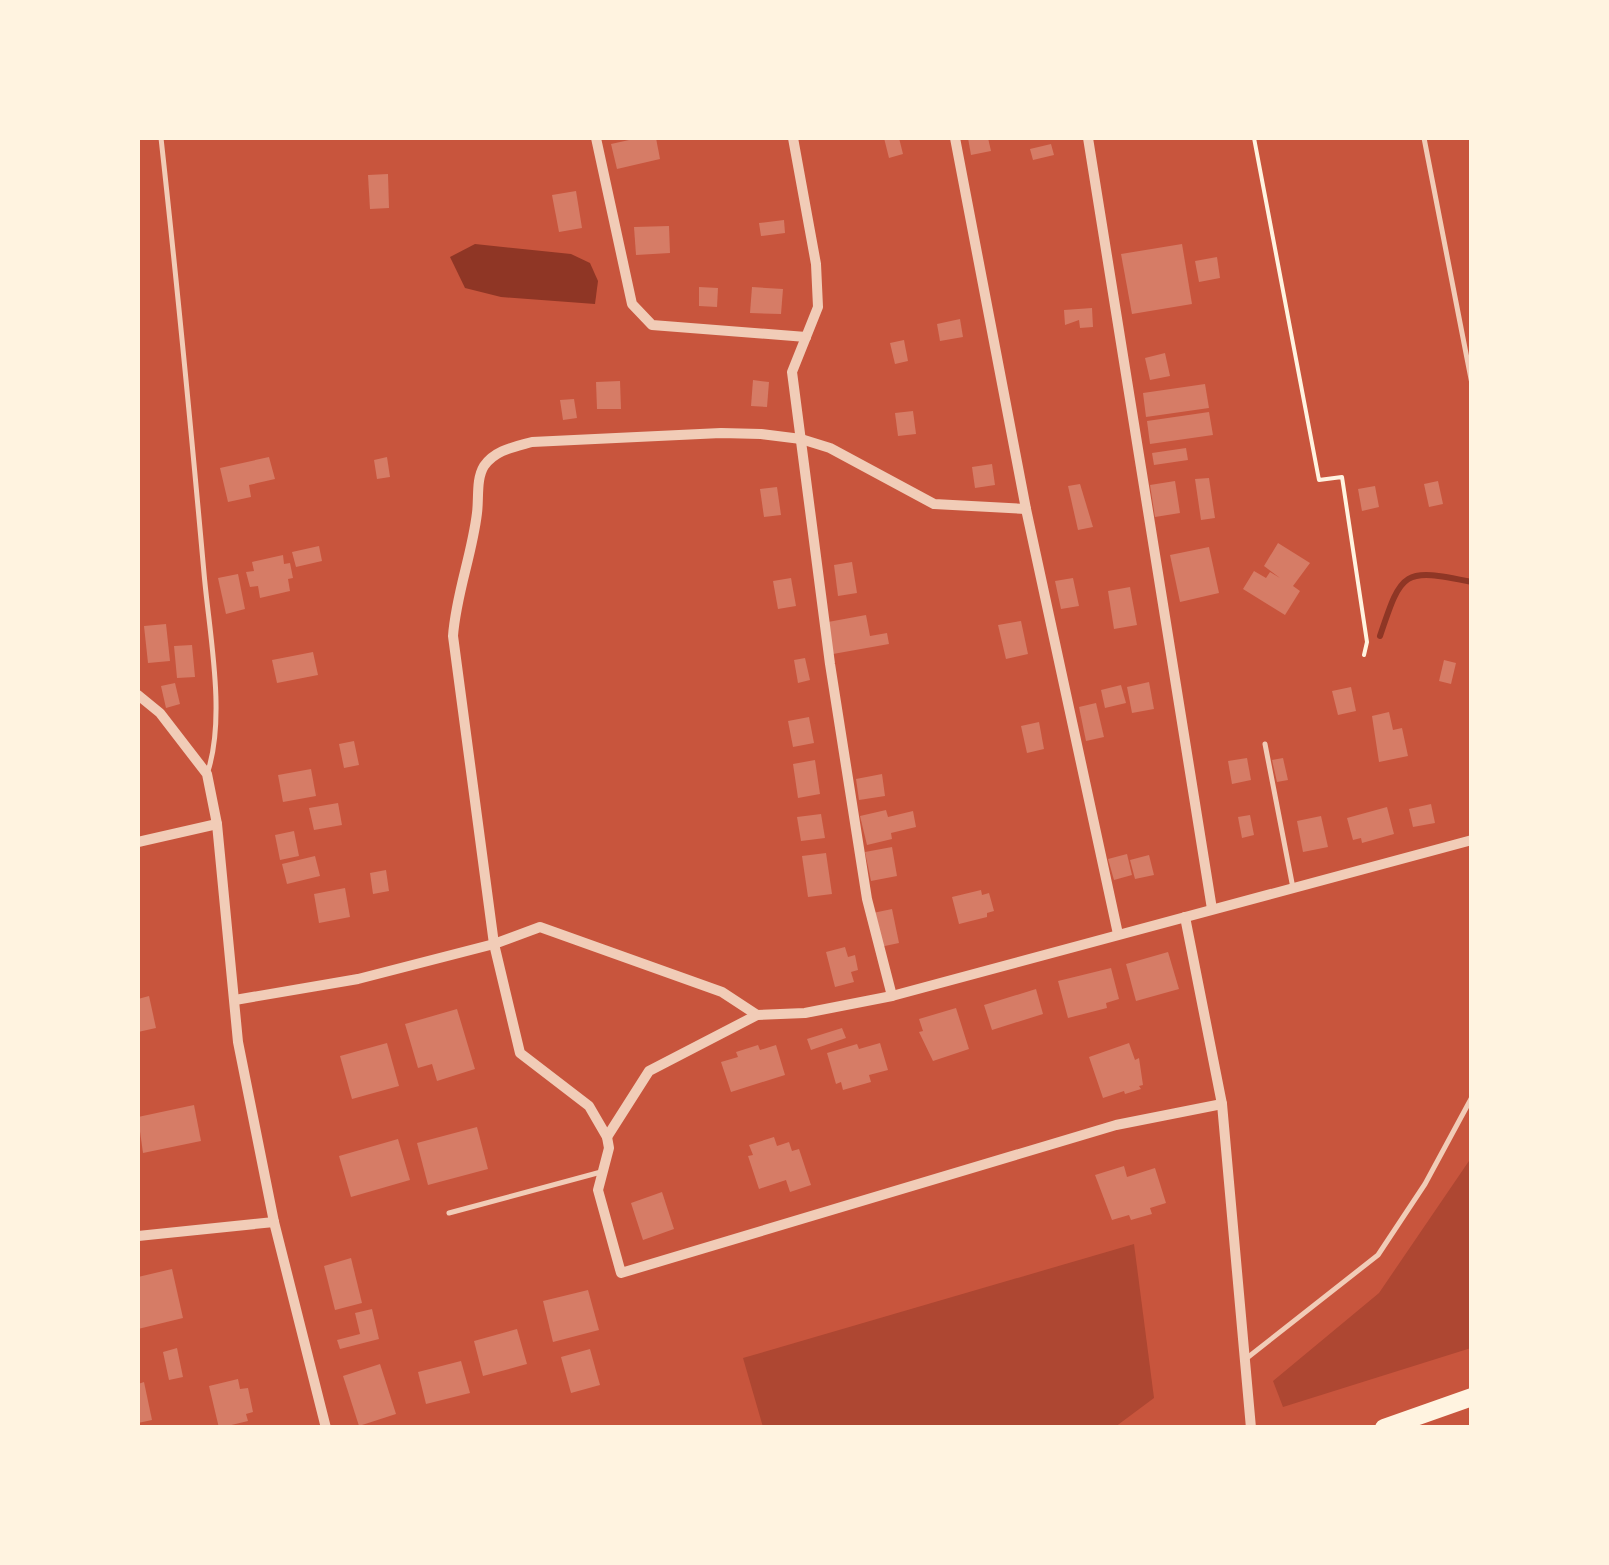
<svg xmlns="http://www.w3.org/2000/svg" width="1609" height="1565" viewBox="0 0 1609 1565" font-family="'PT Sans Narrow',sans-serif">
<rect width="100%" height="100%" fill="#c8553d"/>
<g fill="#ae4732">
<polygon points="1471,1158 1471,1348 1283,1407 1273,1381 1379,1293"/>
<polygon points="1134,1244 1154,1398 1115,1427 763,1427 743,1358"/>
</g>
<polygon fill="#8f3625" points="475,244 571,254 590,263 598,281 595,304 501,297 465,288 450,257"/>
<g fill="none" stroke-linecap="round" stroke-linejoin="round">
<path stroke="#8f3625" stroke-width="6" d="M1380,636C1402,570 1403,568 1472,582"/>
</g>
<g fill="#d67c66">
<polygon points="638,138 656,138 660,159 617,169 611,144"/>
<polygon points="884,138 899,138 903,154 889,158"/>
<polygon points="968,138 988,138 991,151 971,155"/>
<polygon points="1051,144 1054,155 1033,160 1030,149"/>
<polygon points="388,174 389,208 370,209 368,175"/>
<polygon points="576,191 582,228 559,232 552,195"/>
<polygon points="784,220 785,233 761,236 759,223"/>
<polygon points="669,226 670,253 636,255 634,227"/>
<polygon points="1182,244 1192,304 1132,314 1121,254"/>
<polygon points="1217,257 1220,278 1199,282 1195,261"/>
<polygon points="699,287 718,288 717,307 699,306"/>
<polygon points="752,287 783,289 781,314 750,313"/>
<polygon points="1092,308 1093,327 1080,328 1079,320 1065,325 1064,310"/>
<polygon points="960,319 963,337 940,341 937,324"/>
<polygon points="904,340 908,361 895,364 890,343"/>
<polygon points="1165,353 1170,376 1150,380 1145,358"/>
<polygon points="753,380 769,382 767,407 751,406"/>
<polygon points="620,381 621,409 597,409 596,382"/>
<polygon points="1205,384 1209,408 1146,417 1143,393"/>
<polygon points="574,399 577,418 563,420 560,400"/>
<polygon points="913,411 916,434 898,436 895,413"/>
<polygon points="1209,412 1213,435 1150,444 1147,421"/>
<polygon points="1186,448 1188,460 1154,465 1152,453"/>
<polygon points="269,457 275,479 249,485 251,497 228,502 220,468"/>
<polygon points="387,457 390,477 377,479 374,460"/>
<polygon points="992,464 995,485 975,488 972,467"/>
<polygon points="1209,478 1215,518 1201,520 1195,479"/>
<polygon points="1175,481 1180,513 1155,517 1150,485"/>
<polygon points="1438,481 1443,504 1429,507 1424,484"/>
<polygon points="1080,484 1093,527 1078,530 1068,486"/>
<polygon points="1375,486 1379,507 1362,511 1358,489"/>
<polygon points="777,487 781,515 764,517 760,489"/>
<polygon points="1278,543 1310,563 1293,586 1300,591 1285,615 1243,589 1254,571 1266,578 1270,572 1280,578 1264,566"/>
<polygon points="319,546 322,561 296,567 292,552"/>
<polygon points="1209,547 1219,593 1180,602 1170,555"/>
<polygon points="283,555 284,564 290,563 293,578 288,579 290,591 260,598 258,586 250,587 246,572 254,571 252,562"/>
<polygon points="852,562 857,593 838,596 834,565"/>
<polygon points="238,574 245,609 226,614 218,578"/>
<polygon points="791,578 796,606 778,609 773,581"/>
<polygon points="1073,578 1079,606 1061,609 1055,581"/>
<polygon points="1130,587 1137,625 1114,629 1108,591"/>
<polygon points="866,615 870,636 887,633 889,644 833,654 828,622"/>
<polygon points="1021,621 1028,654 1006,659 998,625"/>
<polygon points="166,624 170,661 148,663 144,626"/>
<polygon points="192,645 195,677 177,678 174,646"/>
<polygon points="313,652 318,675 277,683 272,660"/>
<polygon points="805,658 810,680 798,683 794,660"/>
<polygon points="1444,660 1456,663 1451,684 1439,681"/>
<polygon points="1149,682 1154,709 1132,713 1127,687"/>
<polygon points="175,683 180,704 166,708 161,686"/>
<polygon points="1121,685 1126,703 1105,708 1101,690"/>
<polygon points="1351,687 1356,711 1338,715 1332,691"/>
<polygon points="1096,703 1104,737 1086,741 1079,707"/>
<polygon points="1389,712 1393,730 1402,728 1408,756 1379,762 1372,716"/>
<polygon points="809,717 814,743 793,747 788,721"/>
<polygon points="1039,722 1044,749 1027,753 1021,726"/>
<polygon points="354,741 359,765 344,768 339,744"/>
<polygon points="1247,758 1251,780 1232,784 1228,761"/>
<polygon points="1283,758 1288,780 1277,782 1272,760"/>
<polygon points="815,760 820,794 798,798 793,764"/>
<polygon points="311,769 316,796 283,802 278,775"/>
<polygon points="882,774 885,796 859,800 856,779"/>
<polygon points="338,803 342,825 314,830 309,808"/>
<polygon points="1431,804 1435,823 1413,827 1409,809"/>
<polygon points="1387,807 1394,834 1362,843 1361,838 1353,840 1347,818"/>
<polygon points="886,810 888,817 913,811 916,827 891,833 892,839 867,845 860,816"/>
<polygon points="821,814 825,838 801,841 797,817"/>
<polygon points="1250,815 1254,835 1242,838 1238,817"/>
<polygon points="1321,816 1328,847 1303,852 1297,821"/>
<polygon points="294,831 299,856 280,860 275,835"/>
<polygon points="892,847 897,876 871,881 865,852"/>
<polygon points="826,853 832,894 808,897 802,856"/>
<polygon points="1127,854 1132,875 1114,880 1108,859"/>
<polygon points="1149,855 1154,875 1135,879 1130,860"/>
<polygon points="315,856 320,876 287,884 282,864"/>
<polygon points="386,870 389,891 373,894 370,873"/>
<polygon points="345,888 350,917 319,923 314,894"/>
<polygon points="981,890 982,895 989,893 994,911 987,913 987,917 959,924 952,897"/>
<polygon points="892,909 899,943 880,947 873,913"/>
<polygon points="845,947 848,957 855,955 858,970 851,972 854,982 835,987 826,952"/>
<polygon points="1168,952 1179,989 1136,1001 1126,964"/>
<polygon points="1111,968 1119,999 1106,1003 1107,1008 1068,1018 1058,981"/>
<polygon points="1036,989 1043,1014 992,1030 984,1005"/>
<polygon points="149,996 156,1028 138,1032 138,999"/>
<polygon points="956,1008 969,1049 933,1061 919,1032 923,1031 919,1019"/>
<polygon points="457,1009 475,1069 437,1081 432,1064 418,1068 405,1024"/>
<polygon points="842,1028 846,1038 811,1050 807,1039"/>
<polygon points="387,1043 399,1086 352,1099 340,1056"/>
<polygon points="880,1043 888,1070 869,1075 871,1082 843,1090 841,1082 836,1084 827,1053 857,1044 859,1049"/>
<polygon points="1129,1043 1135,1060 1139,1058 1143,1085 1139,1086 1141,1089 1125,1094 1124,1091 1103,1098 1089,1057"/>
<polygon points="758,1045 760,1050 776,1045 785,1075 731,1092 721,1062 738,1057 736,1052"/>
<polygon points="194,1105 201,1141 143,1153 138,1117"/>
<polygon points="477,1127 488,1169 428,1185 417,1143"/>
<polygon points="774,1137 777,1146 789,1142 792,1151 799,1149 811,1185 790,1192 786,1180 759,1189 748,1156 753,1155 749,1145"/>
<polygon points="398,1139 410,1180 351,1197 339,1156"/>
<polygon points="1124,1166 1127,1177 1155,1168 1166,1203 1150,1208 1152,1214 1131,1220 1129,1215 1112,1220 1095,1175"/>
<polygon points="662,1192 674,1229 643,1240 631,1203"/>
<polygon points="351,1258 362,1303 335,1310 324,1266"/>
<polygon points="172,1269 183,1318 138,1329 138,1277"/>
<polygon points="588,1290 599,1330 553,1342 543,1301"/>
<polygon points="372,1309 379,1339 340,1349 337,1340 360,1334 355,1313"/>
<polygon points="517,1329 527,1364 483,1376 474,1341"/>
<polygon points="177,1348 183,1377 169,1380 163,1352"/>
<polygon points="590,1349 600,1385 571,1393 561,1357"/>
<polygon points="461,1361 470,1393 426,1404 418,1372"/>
<polygon points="380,1364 396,1414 359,1426 343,1376"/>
<polygon points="238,1379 240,1389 248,1388 253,1412 246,1414 248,1421 219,1428 209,1386"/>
<polygon points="144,1382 152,1420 138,1423 138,1384"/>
</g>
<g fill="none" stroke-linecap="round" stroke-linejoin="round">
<polyline stroke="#fff3e0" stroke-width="4" points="1254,138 1319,480 1342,477 1367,642 1364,655"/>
<g stroke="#f1ccb7" stroke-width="5">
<path d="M161,138C177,283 191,428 204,573C209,632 226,715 208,771"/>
<polyline points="1424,138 1472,384"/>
<polyline points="1265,744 1293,888"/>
<polyline points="449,1213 601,1172"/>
<polyline points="1247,1358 1378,1255 1425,1184 1472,1097"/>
</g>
<g stroke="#f1ccb7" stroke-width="10">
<polyline points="596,138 632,304 652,325 806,337"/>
<polyline points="793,138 816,264 818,307 792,372 830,664 867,899 892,996"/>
<polyline points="955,138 1026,509 1118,934"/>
<polyline points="1088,138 1212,909"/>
<path d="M1026,509L934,504L830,448L801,439L761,434L721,433L532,442C514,447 495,450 484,466C476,479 479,498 477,513C472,555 456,594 453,636L494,944L520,1053L589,1106L607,1137L609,1148L598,1190L621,1273L1116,1125L1222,1104"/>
<polyline points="138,695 160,713 207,774 217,824 238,1042 274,1222 326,1428"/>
<polyline points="138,842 217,824"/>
<polyline points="1185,917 1222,1104 1251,1428"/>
<polyline points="235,1000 358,979 494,944 540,927 722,992 757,1015 805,1013 892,996 1472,840"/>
<polyline points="607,1137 649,1071 757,1015"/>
<polyline points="138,1236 274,1222"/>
</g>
<polyline stroke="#fff3e0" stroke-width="18" points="1384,1428 1472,1397"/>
</g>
<rect width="1609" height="1565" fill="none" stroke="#fff3e0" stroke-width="280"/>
</svg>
